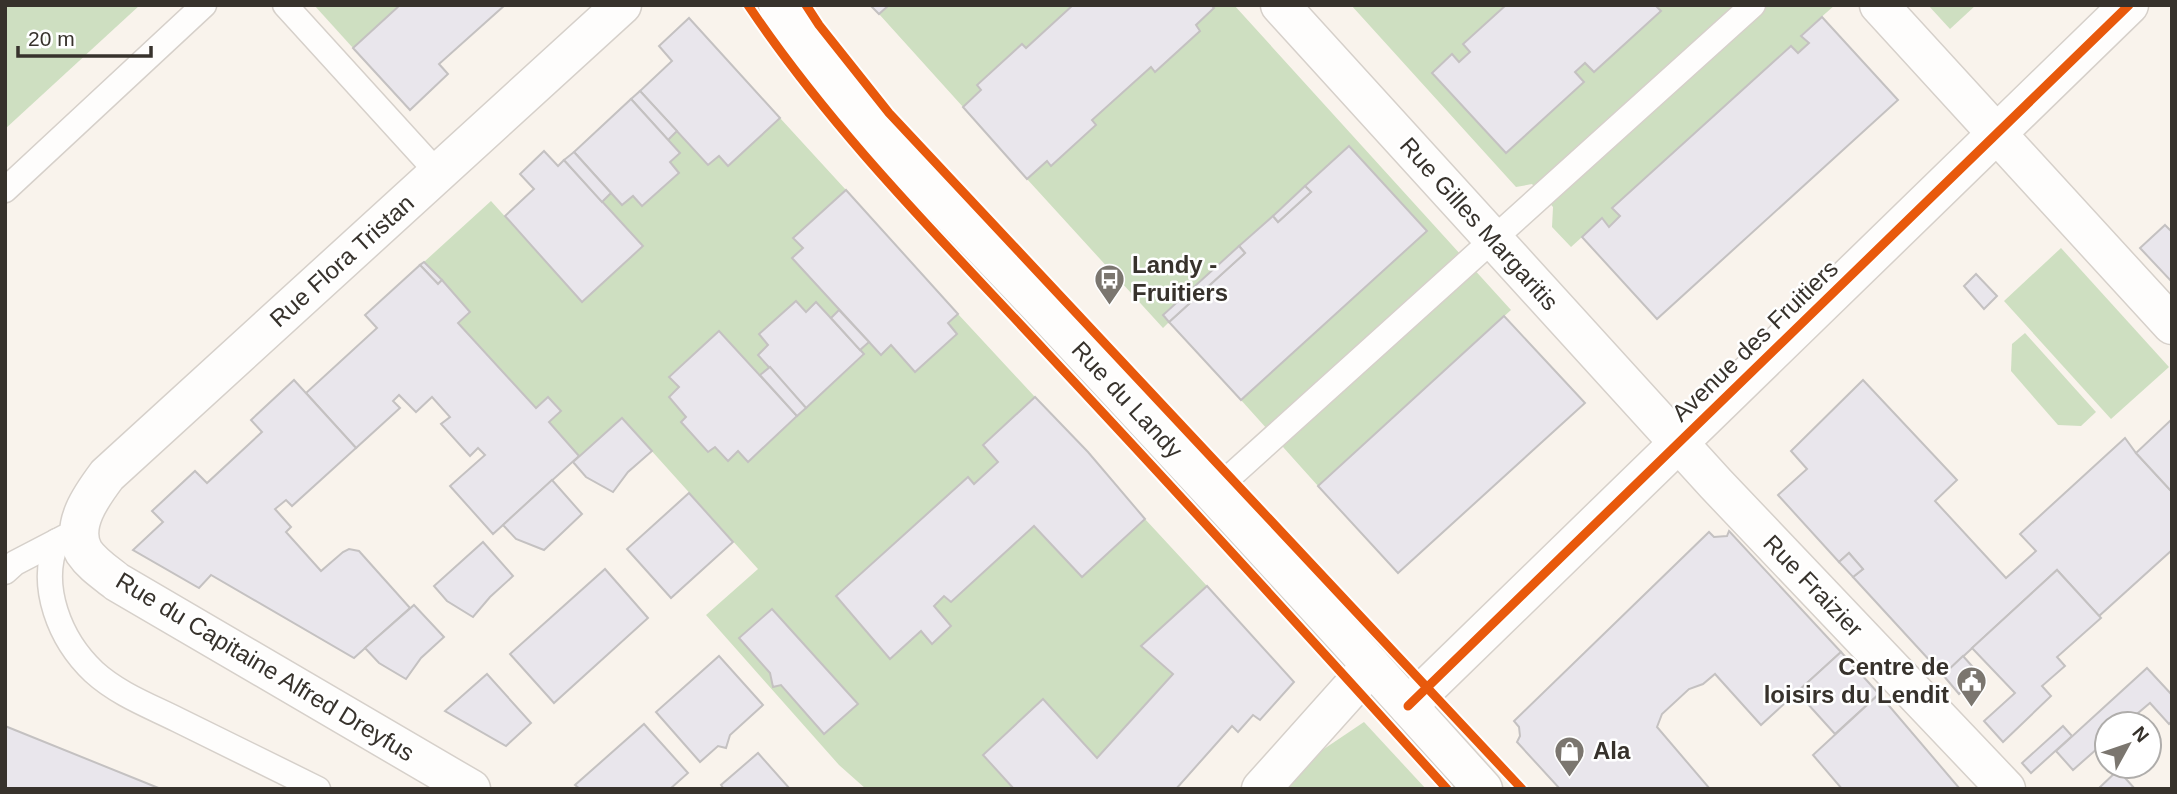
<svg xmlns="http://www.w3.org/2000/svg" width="2177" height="794" viewBox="0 0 2177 794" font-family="Arial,sans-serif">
<rect width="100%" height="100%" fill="#f9f3ec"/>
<g fill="#cedfc1">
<polygon points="5,5 140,5 5,129"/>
<polygon points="314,5 400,5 353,48"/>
<polygon points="888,5 1073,5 1026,48 1022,44 978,85 981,90 963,107 879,14"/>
<polygon points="1211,5 1234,5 1511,310 1318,486 1241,400 1426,231 1350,146 1164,315 1169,322 1163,328 1027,179 1047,161 1051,166 1092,120 1151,67 1155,71 1200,31 1196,25"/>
<polygon points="1351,5 1835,5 1801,35 1809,43 1798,53 1791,46 1612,208 1620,216 1609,227 1602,219 1571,247 1552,227 1553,207 1532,184 1516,187"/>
<polygon points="1928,5 1976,5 1950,29"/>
<polygon points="780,118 846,190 794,238 803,248 793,258 839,310 831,318 816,302 768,345 770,367 760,375 719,331 669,376 679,387 669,397 686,417 681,422 715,447 728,461 738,451 748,462 864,355 860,350 869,342 891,345 916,371 957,334 948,323 958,314 1035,397 983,445 998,462 974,484 968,477 836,597 890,659 921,631 932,644 951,626 934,606 944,596 951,602 1034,526 1082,577 1145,519 1207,586 1142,645 1173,674 1097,758 1043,699 983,755 1014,789 866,789 839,765 706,615 758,569 622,418 579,456 458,323 470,312 424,262 491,201 582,301 643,246 602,202 611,193 622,205 633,196 643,206 679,173 670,162 680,153 668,140 677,131 708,165 719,156 728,166"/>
<polygon points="2061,248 2169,367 2111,419 2004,301"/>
<polygon points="2025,333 2096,412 2081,426 2058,425 2011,371 2012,344"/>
<polygon points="1364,722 1426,789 1284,789 1312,757"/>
</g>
<g fill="#e9e6ec" stroke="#c4c1c1" stroke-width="2">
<polygon points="400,5 505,5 439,64 448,74 410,110 353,48"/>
<polygon points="870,5 889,5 879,14"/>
<polygon points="1073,5 1211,5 1214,8 1196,25 1200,31 1155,72 1151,67 1092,120 1096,125 1051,166 1047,161 1027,179 963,107 981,90 977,85 1022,44 1026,48"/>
<polygon points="1506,5 1655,5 1661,11 1594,72 1585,63 1575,72 1584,82 1506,153 1432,73 1452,54 1459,62 1470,52 1463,44"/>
<polygon points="1822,17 1898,100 1657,319 1582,237 1602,218 1609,227 1620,216 1612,208 1791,46 1798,53 1809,43 1801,36"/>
<polygon points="689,18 780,118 728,166 719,156 708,165 640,91 672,61 659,46"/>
<polygon points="640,91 677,131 668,140 631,99"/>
<polygon points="631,99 680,153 670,162 679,173 642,206 633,196 622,205 574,152"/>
<polygon points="1349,146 1427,231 1241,400 1169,322 1245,253 1239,246 1273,216 1278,222 1311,192 1305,186"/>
<polygon points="544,151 558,166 564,160 643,246 582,302 505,216 534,189 520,174"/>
<polygon points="574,152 611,193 602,202 564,160"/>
<polygon points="1305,186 1311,192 1278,222 1273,216"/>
<polygon points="846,190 958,314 948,323 957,334 915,372 891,345 881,355 792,258 803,248 793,238"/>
<polygon points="2165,225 2172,232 2172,282 2140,248"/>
<polygon points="1239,246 1245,253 1169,322 1163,315"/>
<polygon points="424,262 442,280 438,284 420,265"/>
<polygon points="420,265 438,284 442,280 470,312 458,323 536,408 548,397 561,411 549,422 579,456 493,534 450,486 485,455 478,448 470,456 441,424 450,417 432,397 416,412 399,395 393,401 400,408 356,448 306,393 377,328 365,315"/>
<polygon points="1976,274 1997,296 1984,309 1964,286"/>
<polygon points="796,301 806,312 816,302 864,354 806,408 758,355 768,345 759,334"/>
<polygon points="839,310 869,342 860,350 831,318"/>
<polygon points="1504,316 1585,403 1398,573 1318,486"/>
<polygon points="719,331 797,416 748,462 738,451 728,461 715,447 708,452 681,422 686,417 669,397 679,387 669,377"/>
<polygon points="770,367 806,408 797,416 760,375"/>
<polygon points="294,380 356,448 292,506 286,500 275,509 291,527 286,532 321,571 343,552 349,549 359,551 410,608 354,658 211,575 199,588 133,550 163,522 152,511 195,471 207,483 262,432 251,420"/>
<polygon points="1863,380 1957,480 1935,501 2006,578 2036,551 2020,534 2125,438 2136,453 2172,492 2172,550 2099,616 2057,570 1943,675 1853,577 1863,569 1849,553 1839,562 1778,495 1807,469 1791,451"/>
<polygon points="1035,397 1088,452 1145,519 1082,577 1034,526 951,602 944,596 934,606 951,626 932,644 921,631 890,659 836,596 968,477 974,484 998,462 983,445"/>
<polygon points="622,418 652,451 628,472 613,492 586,477 573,462"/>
<polygon points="2172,419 2172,492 2136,453"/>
<polygon points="552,480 582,514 544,550 516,539 503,525"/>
<polygon points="689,493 733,542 671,598 627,549"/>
<polygon points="1729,531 1841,652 1761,725 1715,674 1703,684 1689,689 1662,714 1657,727 1710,789 1560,789 1517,742 1520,736 1519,727 1514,721 1709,532 1714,537 1727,536"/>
<polygon points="483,542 513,576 490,597 473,617 447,601 434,586"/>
<polygon points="1849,553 1863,569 1853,577 1839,562"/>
<polygon points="605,569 648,618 554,703 510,654"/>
<polygon points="2057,570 2101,618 2057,657 2065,666 2042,686 2051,696 2003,742 1984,721 2015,693 1972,648"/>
<polygon points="1207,586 1294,682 1260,720 1253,715 1238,732 1232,726 1176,789 1014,789 983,755 1043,699 1097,758 1173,674 1141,646"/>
<polygon points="414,605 444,637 421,658 406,679 379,663 365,648"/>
<polygon points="772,609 858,704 824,734 781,685 773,687 770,673 739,638"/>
<polygon points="1841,652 1879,694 1835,734 1797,692"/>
<polygon points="719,656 763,705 730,735 726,748 718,746 700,762 656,712"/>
<polygon points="1963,656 1980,675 1959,694 1943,675"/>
<polygon points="2147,668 2172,695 2172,721 2169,724 2150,703 2125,724 2107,724 2107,740 2073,770 2056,751"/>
<polygon points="487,674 531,723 506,746 445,711"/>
<polygon points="1879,694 1960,789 1842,789 1813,755"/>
<polygon points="644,724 688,773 670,789 580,789 575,785"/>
<polygon points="5,726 161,789 5,789"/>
<polygon points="2063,726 2072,736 2031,773 2022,763"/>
<polygon points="758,753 790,789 724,789 721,785"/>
<polygon points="2118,770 2135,789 2098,789"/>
</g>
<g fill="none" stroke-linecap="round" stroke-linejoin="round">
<defs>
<g id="lane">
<polyline points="285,5 438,173"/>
<polyline points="5,190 204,5"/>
<polyline points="1213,492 1753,5"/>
<path d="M57,541C38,586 60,640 94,672C118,694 150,706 178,720C224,743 271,766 318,789"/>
<polyline points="5,572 15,563 65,537"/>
</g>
<g id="street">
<polyline points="1280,5 1716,484 2006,789"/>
<polyline points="1879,5 2172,325"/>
<polyline points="1408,706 2129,5"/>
<path d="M471,789L117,582C106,573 92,564 84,552C69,526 92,495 107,475L622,5"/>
<polyline points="1261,789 1371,666"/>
</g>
<path id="secondary" d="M778,5C856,122 964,225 1060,328C1202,480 1343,634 1483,789"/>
</defs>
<use href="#lane" stroke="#d6d0ca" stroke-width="27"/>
<use href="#street" stroke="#d6d0ca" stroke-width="41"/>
<use href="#secondary" stroke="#d6d0ca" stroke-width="41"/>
<use href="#lane" stroke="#fefdfc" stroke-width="24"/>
<use href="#street" stroke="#fefdfc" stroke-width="38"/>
<use href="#secondary" stroke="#fefdfc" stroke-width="38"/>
<defs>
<g id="cycleway">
<path d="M748,5C834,133 943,241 1047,353C1182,497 1314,642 1447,789"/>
<polyline points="806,5 819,25 889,113 1522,789"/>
<polyline points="1408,706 2129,5"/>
</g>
</defs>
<use href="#cycleway" stroke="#fff" stroke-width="13"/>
<use href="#cycleway" stroke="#e8590c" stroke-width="9"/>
</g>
<defs>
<symbol id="bus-pin" viewBox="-11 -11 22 30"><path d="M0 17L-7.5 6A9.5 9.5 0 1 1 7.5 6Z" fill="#7b766f" stroke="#fff"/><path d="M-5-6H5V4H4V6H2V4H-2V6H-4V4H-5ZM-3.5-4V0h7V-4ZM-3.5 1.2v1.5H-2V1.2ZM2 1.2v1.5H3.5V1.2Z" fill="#fff"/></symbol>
<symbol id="civic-pin" viewBox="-11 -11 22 30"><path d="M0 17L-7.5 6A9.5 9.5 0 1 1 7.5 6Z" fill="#7b766f" stroke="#fff"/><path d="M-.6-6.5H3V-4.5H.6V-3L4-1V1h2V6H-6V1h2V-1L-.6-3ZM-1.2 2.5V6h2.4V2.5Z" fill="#fff"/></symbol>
<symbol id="shop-pin" viewBox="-11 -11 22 30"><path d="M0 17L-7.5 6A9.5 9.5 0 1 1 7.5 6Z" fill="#7b766f" stroke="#fff"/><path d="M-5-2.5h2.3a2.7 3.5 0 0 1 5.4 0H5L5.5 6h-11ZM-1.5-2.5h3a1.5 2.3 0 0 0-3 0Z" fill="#fff"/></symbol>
</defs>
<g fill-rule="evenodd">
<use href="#bus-pin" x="1092" y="262" width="35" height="47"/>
<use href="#civic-pin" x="1954" y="664" width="35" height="47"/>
<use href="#shop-pin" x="1552" y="734" width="35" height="47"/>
</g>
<g text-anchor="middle" stroke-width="5" stroke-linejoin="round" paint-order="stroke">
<g font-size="24" fill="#37322c" stroke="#fff">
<text transform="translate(1479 224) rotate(48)" y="8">Rue Gilles Margaritis</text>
<text transform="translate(342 261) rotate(-42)" y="8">Rue Flora Tristan</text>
<text transform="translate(1755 341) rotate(-44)" y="8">Avenue des Fruitiers</text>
<text transform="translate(1127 400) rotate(47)" y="8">Rue du Landy</text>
<text transform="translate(1813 586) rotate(46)" y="8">Rue Fraizier</text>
<text transform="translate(265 667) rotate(31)" y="8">Rue du Capitaine Alfred Dreyfus</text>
</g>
<g font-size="24" font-weight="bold" fill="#37322c" stroke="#fff" text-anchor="start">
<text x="1132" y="273">Landy -<tspan x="1132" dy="28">Fruitiers</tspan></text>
<text x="1949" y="675" text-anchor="end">Centre de<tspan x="1949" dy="28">loisirs du Lendit</tspan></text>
<text x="1593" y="759">Ala</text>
</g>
</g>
<rect width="2177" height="794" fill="none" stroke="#37322c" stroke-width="14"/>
<g transform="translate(2128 745) rotate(50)"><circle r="33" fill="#ffffff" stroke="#afadab" stroke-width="2"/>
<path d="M0-5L12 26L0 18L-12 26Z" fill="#7b766f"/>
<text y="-10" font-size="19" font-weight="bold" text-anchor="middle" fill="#37322c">N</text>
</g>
<path d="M18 46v10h133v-10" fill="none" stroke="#37322c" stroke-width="3.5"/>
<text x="28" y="46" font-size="21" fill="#37322c" stroke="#ffffff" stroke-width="5" paint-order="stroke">20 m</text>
</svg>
